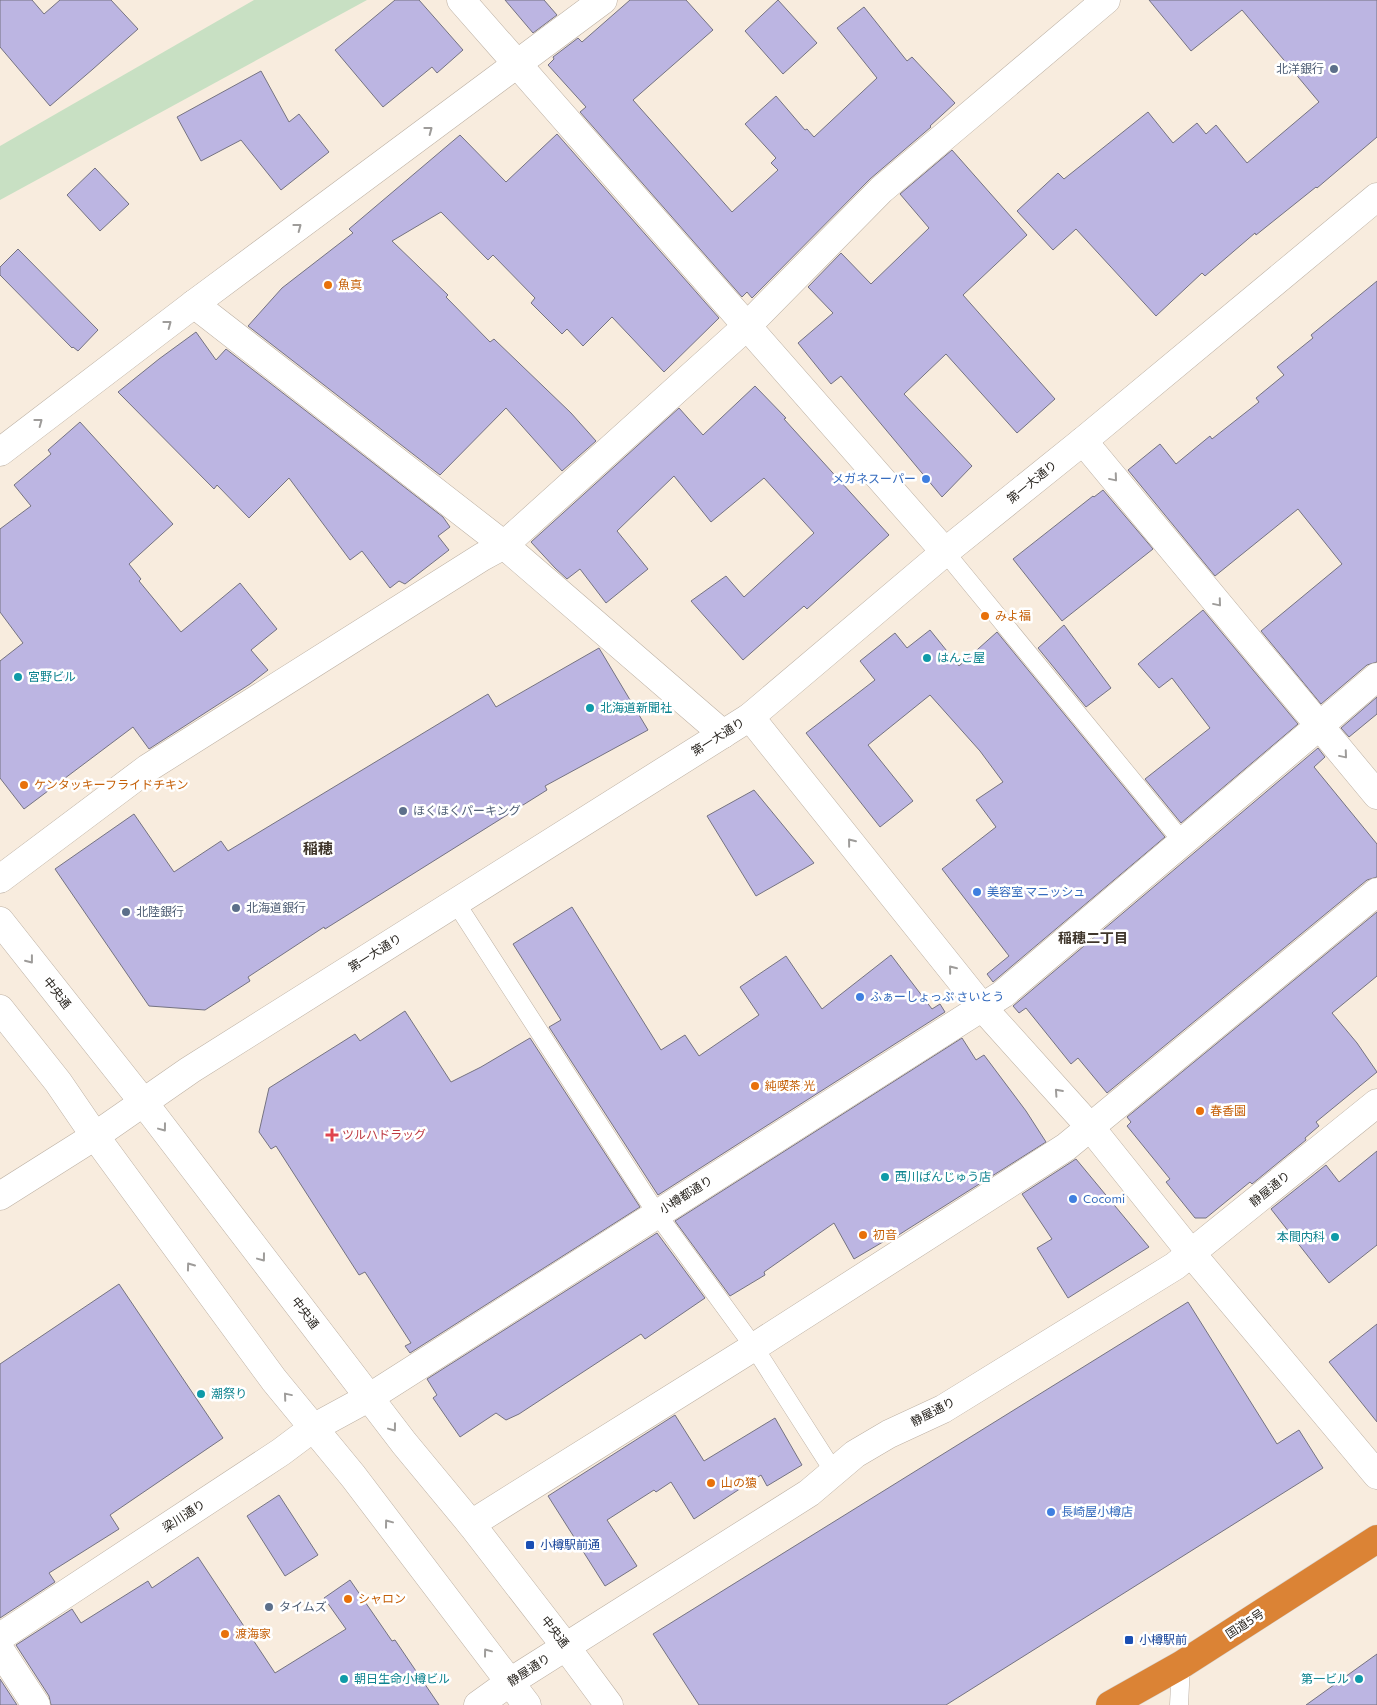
<svg xmlns="http://www.w3.org/2000/svg" width="1377" height="1705" viewBox="0 0 1377 1705" font-family="Commissioner,'Noto Sans JP',sans-serif">
<rect width="100%" height="100%" fill="#f8ecde"/>
<polygon fill="#c8e0c3" points="254,0 367,0 0,200 0,146"/>
<g fill="#bcb5e2" stroke="#757381">
<polygon points="0,0 32,0 44,14 60,0 111,0 138,29 93,69 50,106 0,47"/>
<polygon points="395,0 419,0 463,50 437,73 432,67 383,107 335,50"/>
<polygon points="505,0 544,0 557,15 533,33"/>
<polygon points="630,0 686,0 713,30 633,100 732,212 778,170 771,163 776,158 745,124 776,96 805,130 807,129 814,137 877,78 837,28 864,7 907,61 912,57 955,103 930,126 931,127 870,179 752,298 747,292 742,297 580,112 586,107 548,65 554,59 553,57 578,38 582,42"/>
<polygon points="778,0 817,43 783,74 745,31"/>
<polygon points="1149,0 1377,0 1377,137 1317,188 1316,187 1256,235 1255,233 1205,276 1202,273 1156,316 1076,229 1053,250 1017,211 1058,173 1064,179 1148,112 1173,143 1197,123 1206,134 1216,125 1247,163 1319,102 1242,10 1191,51"/>
<polygon points="261,71 289,122 299,114 329,152 281,190 241,140 201,161 177,117"/>
<polygon points="557,134 719,318 664,372 612,317 583,346 567,329 562,334 531,303 535,298 493,255 488,260 441,212 392,241 448,295 446,297 490,342 494,339 571,413 596,441 562,471 506,408 440,475 248,326 282,288 353,233 349,229 460,135 506,182"/>
<polygon points="952,150 1027,235 963,295 1055,399 1017,433 946,354 904,394 972,466 942,497 841,376 831,384 798,343 833,313 808,287 841,253 871,284 929,228 900,194"/>
<polygon points="95,168 129,204 100,231 67,195"/>
<polygon points="18,249 98,330 78,351 73,347 72,348 0,275 0,267"/>
<polygon points="1377,281 1377,662 1367,665 1321,704 1261,631 1342,564 1298,509 1215,576 1128,470 1160,444 1176,464 1210,436 1212,439 1259,402 1256,398 1284,375 1277,367 1313,338 1311,335"/>
<polygon points="196,332 216,360 226,349 443,517 450,527 438,536 449,550 405,584 399,581 390,588 362,551 350,560 289,478 249,518 217,485 214,489 118,392 159,359"/>
<polygon points="755,386 786,418 784,419 889,535 807,609 804,606 743,660 691,601 726,576 744,597 814,533 764,478 711,522 674,476 617,531 648,569 606,603 580,569 567,579 555,568 531,542 679,408 703,435"/>
<polygon points="80,422 173,524 129,564 141,579 139,581 181,632 240,583 277,629 251,650 268,670 250,684 149,749 133,727 24,809 0,778 0,661 23,643 0,612 0,529 31,506 14,485 51,454 48,450"/>
<polygon points="1103,490 1153,549 1062,621 1013,559 1093,496 1094,497"/>
<polygon points="1203,610 1298,724 1181,823 1145,779 1210,728 1172,678 1159,688 1138,664"/>
<polygon points="1064,625 1111,688 1086,707 1038,648"/>
<polygon points="930,630 959,666 997,632 1165,837 993,982 987,974 1009,956 942,869 996,827 976,800 1003,782 980,751 930,695 868,745 913,801 880,827 806,733 875,680 860,661 895,633 907,648"/>
<polygon points="599,648 648,730 545,786 547,790 325,929 324,927 248,977 250,981 205,1010 149,1006 55,869 134,814 174,872 221,841 228,851 488,694 496,707"/>
<polygon points="1377,697 1377,714 1349,737 1341,728"/>
<polygon points="1318,748 1325,757 1314,767 1377,844 1377,877 1367,880 1107,1093 1078,1058 1071,1064 1026,1008 1019,1013 1013,1006"/>
<polygon points="754,790 814,863 756,896 707,816"/>
<polygon points="572,907 661,1050 685,1035 699,1056 759,1015 740,987 786,956 822,1009 891,955 932,1009 940,1004 945,1012 658,1195 549,1027 561,1020 513,944"/>
<polygon points="1377,912 1377,976 1332,1013 1357,1043 1377,1072 1316,1122 1319,1126 1305,1138 1306,1140 1252,1184 1250,1182 1206,1218 1195,1218 1166,1182 1170,1179 1127,1126 1131,1122 1127,1117"/>
<polygon points="405,1011 451,1082 481,1067 530,1038 640,1207 410,1353 405,1346 411,1343 365,1272 359,1275 276,1146 271,1149 259,1132 269,1088 355,1034 360,1041"/>
<polygon points="962,1038 976,1060 984,1055 1026,1111 1046,1142 908,1229 894,1238 893,1236 854,1259 834,1223 764,1272 765,1275 730,1296 675,1221"/>
<polygon points="1377,1151 1377,1245 1329,1283 1271,1209 1326,1165 1339,1182"/>
<polygon points="1076,1159 1149,1247 1068,1298 1037,1248 1052,1239 1022,1194"/>
<polygon points="657,1233 705,1298 645,1339 641,1334 519,1414 506,1420 496,1413 460,1437 433,1398 437,1395 427,1379"/>
<polygon points="119,1284 223,1438 110,1515 119,1529 49,1573 55,1582 0,1618 0,1364"/>
<polygon points="1188,1302 1277,1444 1299,1430 1323,1468 946,1705 699,1705 653,1634"/>
<polygon points="1377,1324 1377,1422 1329,1362"/>
<polygon points="675,1415 704,1461 775,1418 802,1465 767,1486 761,1475 694,1519 671,1482 656,1492 654,1490 607,1520 637,1566 605,1586 548,1496"/>
<polygon points="279,1495 318,1555 285,1576 247,1516"/>
<polygon points="198,1557 275,1673 346,1629 324,1598 350,1580 392,1641 395,1640 439,1705 51,1705 49,1696 16,1645 72,1609 81,1623 148,1581 152,1588"/>
<polygon points="1377,1654 1377,1705 1306,1705"/>
<polygon points="0,1679 17,1705 0,1705"/>
</g>
<g fill="none" stroke-linecap="round" stroke-linejoin="round">
<defs>
<g id="lane">
<polyline points="945,552 1182,841"/>
<polyline points="456,903 657,1214 754,1347 834,1472"/>
<polyline points="1179,1705 1181,1665"/>
</g>
<g id="street">
<polyline points="461,0 945,552"/>
<polyline points="194,304 504,545 723,734"/>
<polyline points="1083,441 1377,795"/>
<polyline points="0,452 194,304 603,0"/>
<polyline points="750,717 982,1007 1091,1128 1191,1253"/>
<polyline points="0,879 148,768 482,557 504,545 747,326 881,190 1106,0"/>
<polyline points="471,1524 754,1347 1066,1147 1377,892"/>
<polyline points="0,1637 281,1452 313,1428 370,1397 1003,994 1377,677"/>
<polyline points="0,1650 36,1705"/>
<polyline points="478,1705 510,1682 809,1493 855,1454 889,1434 943,1409 1175,1266 1377,1103"/>
</g>
<g id="secondary">
<polyline points="0,921 144,1103 404,1443 471,1524 566,1647 609,1705"/>
<polyline points="0,1009 58,1082 95,1136 274,1380 353,1476 527,1705"/>
<polyline points="0,1196 95,1136 190,1070 750,717 945,552 1083,441 1377,197"/>
<polyline points="1191,1253 1377,1475"/>
</g>
<polyline id="highway" points="1110,1705 1181,1665 1377,1539"/>
</defs>
<use href="#lane" stroke="#bdb1a4" stroke-width="19"/>
<use href="#street" stroke="#bdb1a4" stroke-width="29"/>
<use href="#secondary" stroke="#bdb1a4" stroke-width="29"/>
<use href="#highway" stroke="#d4d3d2" stroke-width="29"/>
<use href="#lane" stroke="#fff" stroke-width="18"/>
<use href="#street" stroke="#fff" stroke-width="28"/>
<use href="#secondary" stroke="#fff" stroke-width="28"/>
<use href="#highway" stroke="#db8335" stroke-width="28"/>
</g>
<defs><path id="oneway-chevron" d="M-2-3.5L2.5 0L-2 3.5" fill="none" stroke-width="1.6" stroke-linecap="round" stroke-linejoin="round" transform="scale(1.25)"/></defs>
<g stroke="#9e9c9a">
<use href="#oneway-chevron" transform="translate(429 130) rotate(-37)"/>
<use href="#oneway-chevron" transform="translate(298 227) rotate(-37)"/>
<use href="#oneway-chevron" transform="translate(168 324) rotate(-37)"/>
<use href="#oneway-chevron" transform="translate(39 422) rotate(-37)"/>
<use href="#oneway-chevron" transform="translate(1114 478) rotate(50)"/>
<use href="#oneway-chevron" transform="translate(1218 603) rotate(50)"/>
<use href="#oneway-chevron" transform="translate(1344 755) rotate(50)"/>
<use href="#oneway-chevron" transform="translate(851 842) rotate(-129)"/>
<use href="#oneway-chevron" transform="translate(30 960) rotate(52)"/>
<use href="#oneway-chevron" transform="translate(952 969) rotate(-129)"/>
<use href="#oneway-chevron" transform="translate(1058 1092) rotate(-132)"/>
<use href="#oneway-chevron" transform="translate(163 1128) rotate(53)"/>
<use href="#oneway-chevron" transform="translate(262 1258) rotate(53)"/>
<use href="#oneway-chevron" transform="translate(190 1266) rotate(-126)"/>
<use href="#oneway-chevron" transform="translate(287 1396) rotate(-130)"/>
<use href="#oneway-chevron" transform="translate(393 1428) rotate(53)"/>
<use href="#oneway-chevron" transform="translate(388 1523) rotate(-127)"/>
<use href="#oneway-chevron" transform="translate(487 1652) rotate(-127)"/>
</g>
<g fill="#5c6f8a" stroke="#fff" stroke-width="2">
<circle cx="1334" cy="69" r="5"/>
<circle cx="403" cy="811" r="5"/>
<circle cx="236" cy="908" r="5"/>
<circle cx="126" cy="912" r="5"/>
<circle cx="269" cy="1607" r="5"/>
</g>
<g fill="#e8710a" stroke="#fff" stroke-width="2">
<circle cx="328" cy="285" r="5"/>
<circle cx="985" cy="616" r="5"/>
<circle cx="24" cy="785" r="5"/>
<circle cx="755" cy="1086" r="5"/>
<circle cx="1200" cy="1111" r="5"/>
<circle cx="863" cy="1235" r="5"/>
<circle cx="711" cy="1483" r="5"/>
<circle cx="348" cy="1599" r="5"/>
<circle cx="225" cy="1634" r="5"/>
</g>
<g fill="#3f7fe0" stroke="#fff" stroke-width="2">
<circle cx="926" cy="479" r="5"/>
<circle cx="977" cy="892" r="5"/>
<circle cx="860" cy="997" r="5"/>
<circle cx="1073" cy="1199" r="5"/>
<circle cx="1051" cy="1512" r="5"/>
</g>
<g fill="#0f9aa8" stroke="#fff" stroke-width="2">
<circle cx="927" cy="658" r="5"/>
<circle cx="18" cy="677" r="5"/>
<circle cx="590" cy="708" r="5"/>
<circle cx="885" cy="1177" r="5"/>
<circle cx="1335" cy="1237" r="5"/>
<circle cx="201" cy="1394" r="5"/>
<circle cx="344" cy="1679" r="5"/>
<circle cx="1359" cy="1679" r="5"/>
</g>
<path fill="#e0444e" stroke="#fff" stroke-width="2" d="M329.5 1127.5h5v5h5v5h-5v5h-5v-5h-5v-5h5z"/>
<g fill="#1a4fb4" stroke="#fff" stroke-width="2">
<rect x="525" y="1540" width="10" height="10" rx="2.5"/>
<rect x="1124" y="1635" width="10" height="10" rx="2.5"/>
</g>
<g text-anchor="middle" stroke-width="5" stroke-linejoin="round" paint-order="stroke">
<g font-size="12" fill="#4e5e75" stroke="#fff" text-anchor="start">
<text x="1324" y="73" text-anchor="end">北洋銀行</text>
<text x="413" y="815">ほくほくパーキング</text>
<text x="246" y="912">北海道銀行</text>
<text x="136" y="916">北陸銀行</text>
<text x="279" y="1611">タイムズ</text>
</g>
<g font-size="12" fill="#c56008" stroke="#fff" text-anchor="start">
<text x="338" y="289">魚真</text>
<text x="995" y="620">みよ福</text>
<text x="34" y="789">ケンタッキーフライドチキン</text>
<text x="765" y="1090">純喫茶 光</text>
<text x="1210" y="1115">春香園</text>
<text x="873" y="1239">初音</text>
<text x="721" y="1487">山の猿</text>
<text x="358" y="1603">シャロン</text>
<text x="235" y="1638">渡海家</text>
</g>
<g font-size="12" fill="#366cbe" stroke="#fff" text-anchor="start">
<text x="916" y="483" text-anchor="end">メガネスーパー</text>
<text x="987" y="896">美容室 マニッシュ</text>
<text x="870" y="1001">ふぁーしょっぷ さいとう</text>
<text x="1083" y="1203">Cocomi</text>
<text x="1061" y="1516">長崎屋小樽店</text>
</g>
<g font-size="12" fill="#28241f" stroke="#fff">
<text transform="translate(1032 482) rotate(-39)" y="4">第一大通り</text>
<text transform="translate(718 737) rotate(-32)" y="4">第一大通り</text>
<text transform="translate(375 953) rotate(-32)" y="4">第一大通り</text>
<text transform="translate(57 993) rotate(52)" y="4">中央通</text>
<text transform="translate(1270 1189) rotate(-39)" y="4">静屋通り</text>
<text transform="translate(686 1195) rotate(-32)" y="4">小樽都通り</text>
<text transform="translate(305 1313) rotate(53)" y="4">中央通</text>
<text transform="translate(933 1412) rotate(-27)" y="4">静屋通り</text>
<text transform="translate(184 1516) rotate(-33)" y="4">梁川通り</text>
<text transform="translate(1245 1624) rotate(-33)" y="4">国道5号</text>
<text transform="translate(555 1632) rotate(52)" y="4">中央通</text>
<text transform="translate(529 1670) rotate(-33)" y="4">静屋通り</text>
</g>
<g font-size="12" fill="#0d838f" stroke="#fff" text-anchor="start">
<text x="937" y="662">はんこ屋</text>
<text x="28" y="681">宮野ビル</text>
<text x="600" y="712">北海道新聞社</text>
<text x="895" y="1181">西川ぱんじゅう店</text>
<text x="1325" y="1241" text-anchor="end">本間内科</text>
<text x="211" y="1398">潮祭り</text>
<text x="354" y="1683">朝日生命小樽ビル</text>
<text x="1349" y="1683" text-anchor="end">第一ビル</text>
</g>
<g font-size="12" fill="#be3a42" stroke="#fff" text-anchor="start">
<text x="342" y="1139">ツルハドラッグ</text>
</g>
<g font-size="12" fill="#164399" stroke="#fff" text-anchor="start">
<text x="540" y="1549">小樽駅前通</text>
<text x="1139" y="1644">小樽駅前</text>
</g>
<g font-size="14" font-weight="bold" fill="#3f362b" stroke="#fff">
<text x="1093" y="943">稲穂二丁目</text>
</g>
<g font-size="15" font-weight="bold" fill="#3f362b" stroke="#fff">
<text x="318" y="854">稲穂</text>
</g>
</g>
</svg>
